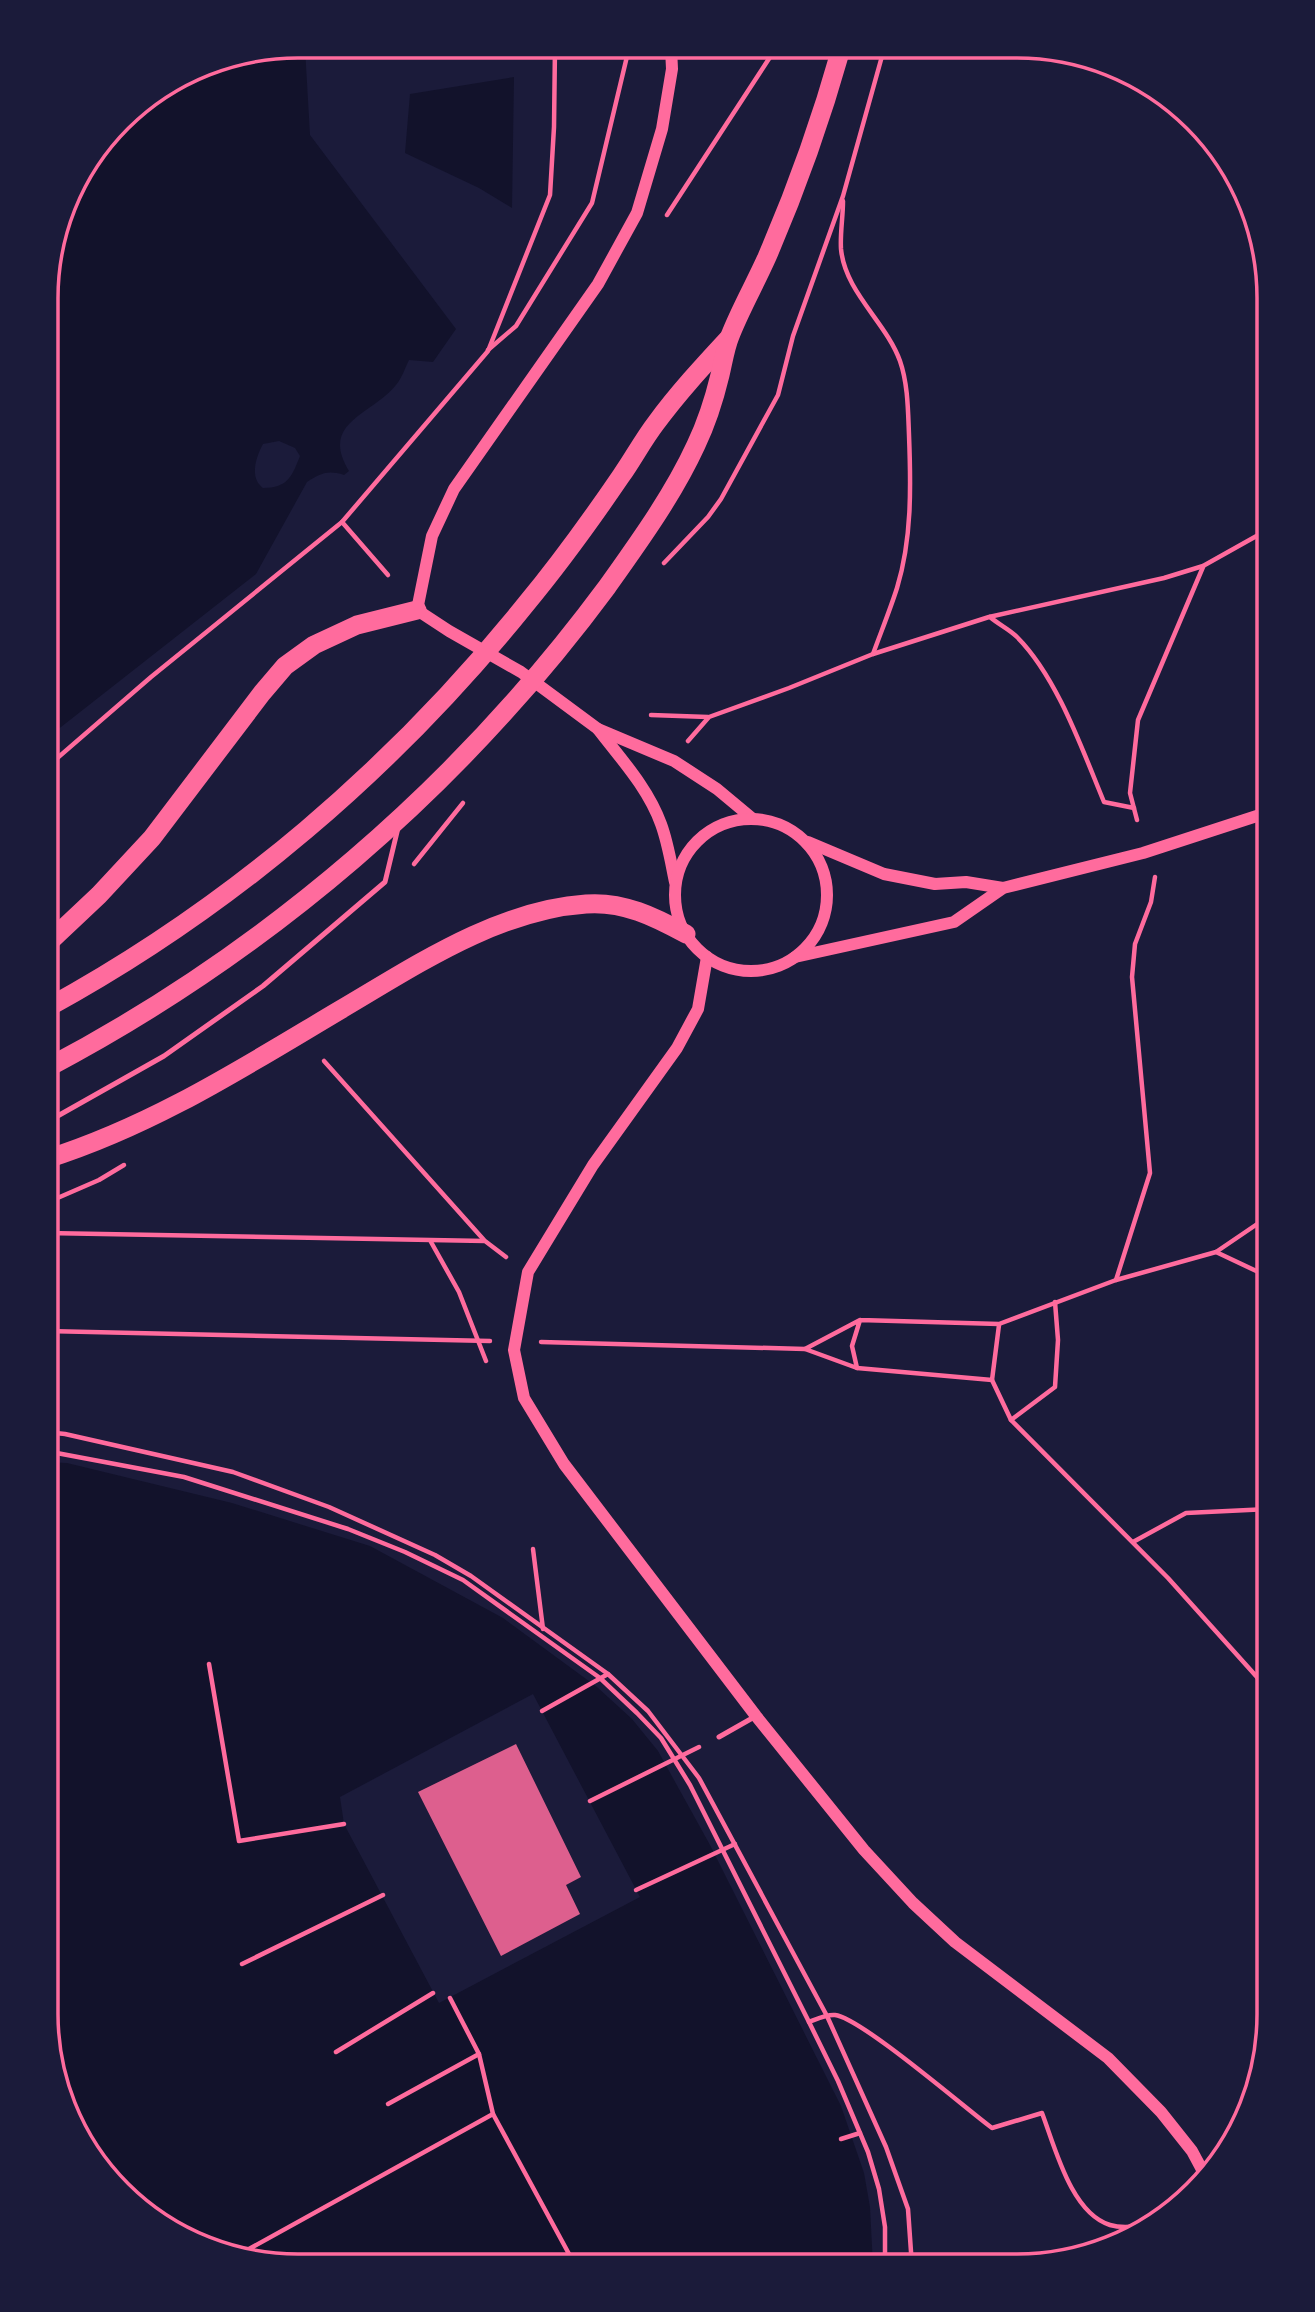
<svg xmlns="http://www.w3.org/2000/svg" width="1315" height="2312" viewBox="0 0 1315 2312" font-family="'Fira Sans',sans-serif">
<rect width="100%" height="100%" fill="#1b1b3a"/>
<g fill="#12122b" fill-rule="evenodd">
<path d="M298,46H303L305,48L310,135L456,329L433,362L409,360C405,368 402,378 396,385C372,415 319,422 349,471L344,475C328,470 321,473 307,482L256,574L47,738L48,265L72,186L131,108L202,65ZM279,441L295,448L300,456C292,476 288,488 263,488C249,478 256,457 263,444Z"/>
<polygon points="514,77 512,208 479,188 405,153 410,94"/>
<polygon points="46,1462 67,1463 232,1503 370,1546 503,1618 597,1687 632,1719 658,1751 710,1845 841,2106 864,2173 870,2207 873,2266 264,2264 144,2214 88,2155 59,2096 46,2014"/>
</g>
<polygon fill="#1b1b3a" points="533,1694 640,1897 439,2003 344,1824 340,1797"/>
<polygon fill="#dd5f8e" points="516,1744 581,1877 566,1885 580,1914 501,1956 418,1792"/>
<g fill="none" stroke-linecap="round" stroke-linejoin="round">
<g stroke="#ff6b9d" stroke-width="4.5">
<path d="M843,201C843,217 840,233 841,249C845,292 886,322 900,361C908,384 908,411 909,435C911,486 912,539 897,588C890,610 881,632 873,654"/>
<polyline points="667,215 776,48"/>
<polyline points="488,350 516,326 592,203 629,48"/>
<polyline points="342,522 388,575"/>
<polyline points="664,563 708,517 721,499 778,395 793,336 843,196 884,49"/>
<path d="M990,617C998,624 1009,629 1017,637C1057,677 1082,749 1104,802L1134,808"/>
<polyline points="651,715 708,717"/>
<polyline points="688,741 709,717 789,688 873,654 989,617 1164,578 1203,566 1269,529"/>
<polyline points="47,767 151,677 342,522 488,351 550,195 554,127 555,47"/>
<polyline points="1137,820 1130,793 1138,720 1203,567"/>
<polyline points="414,864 463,803"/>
<polyline points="324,1061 484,1240"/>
<polyline points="46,1203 99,1180 124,1165"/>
<polyline points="46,1233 485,1241 506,1257"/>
<polyline points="431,1242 459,1292 486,1361"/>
<polyline points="1216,1252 1269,1277"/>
<polyline points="1116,1280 1150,1173 1132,977 1135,944 1151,902 1155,877"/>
<polyline points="860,1320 852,1346 857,1368 805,1349 860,1320 999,1324 1116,1280 1216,1252 1269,1216"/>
<polyline points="46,1331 490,1341"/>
<polyline points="541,1342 805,1349"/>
<polyline points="857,1368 992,1380 999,1325"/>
<polyline points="992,1380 1011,1420 1168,1578 1256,1676 1269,1693"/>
<polyline points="1011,1420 1055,1387 1058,1340 1055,1302"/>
<polyline points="46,1432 65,1434 233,1472 329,1507 435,1555 471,1576 608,1674 648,1711 699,1778 827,2016 886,2147 908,2209 912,2266"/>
<polyline points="46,1451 184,1477 348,1529 405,1552 463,1580 600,1678 637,1713 661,1738 690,1785 809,2022 838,2081 868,2152 879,2189 885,2227 885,2266"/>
<polyline points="1133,1542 1186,1513 1269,1509"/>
<polyline points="533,1549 543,1629"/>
<polyline points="209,1664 239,1841 344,1824"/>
<polyline points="542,1711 608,1674"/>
<polyline points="590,1801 699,1747"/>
<polyline points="636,1890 735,1844"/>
<polyline points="242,1964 383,1895"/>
<polyline points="450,1998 479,2054 493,2114 575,2265"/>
<path d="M809,2022C817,2019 827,2014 835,2015C861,2018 965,2108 992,2128L1042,2113C1055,2147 1071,2213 1110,2225C1123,2229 1140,2226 1153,2224"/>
<polyline points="336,2052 433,1993"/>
<polyline points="388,2104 479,2054"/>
<polyline points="841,2139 860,2133"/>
<polyline points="240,2254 493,2114"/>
</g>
<g stroke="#ff6b9d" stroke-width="5">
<polyline points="47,1122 164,1056 263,986 385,882 398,828"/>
<polyline points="719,1737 756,1716"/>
</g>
<g stroke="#ff6b9d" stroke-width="12">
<polyline points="671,48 672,69 662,129 637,213 598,284 454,489 432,536 417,610 449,631 521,672 598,729 674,761 717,789 753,819"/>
<path d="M598,729C621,759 648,788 661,824C668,843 671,863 675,882"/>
<circle cx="751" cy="895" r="76"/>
<polyline points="808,842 884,874 935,884 966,882 1003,888"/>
<polyline points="707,957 698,1009 677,1048 593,1165 528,1272 514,1350 524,1398 564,1464 756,1716 864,1850 913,1903 955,1942 1108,2058 1161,2112 1192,2151 1207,2179"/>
<polyline points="795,957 954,922 1003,888 1143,853 1269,812"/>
</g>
<g stroke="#ff6b9d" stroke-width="19">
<polyline points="47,944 99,895 152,838 262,693 285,666 314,645 357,625 417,610"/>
<path d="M47,1008C232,907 394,768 526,604C560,563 591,520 621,476C633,459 643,440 656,423C678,393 703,366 728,339"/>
<path d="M47,1068C267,952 459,787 607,587C639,542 673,495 696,445C707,422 714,400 720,375C723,363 725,348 730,336C740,310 755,284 767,257C796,190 821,120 841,49"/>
<path d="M47,1159C154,1125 244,1067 340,1010C415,966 497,910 586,904C623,901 655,917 686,934"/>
</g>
</g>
<path d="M0 0H1315V2312H0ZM298 58H1017A240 240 0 0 1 1257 298V2014A240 240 0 0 1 1017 2254H298A240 240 0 0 1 58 2014V298A240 240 0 0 1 298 58Z" fill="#1b1b3a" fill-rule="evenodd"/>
<path fill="none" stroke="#ff6b9d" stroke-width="3.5" d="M298 58H1017A240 240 0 0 1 1257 298V2014A240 240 0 0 1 1017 2254H298A240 240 0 0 1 58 2014V298A240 240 0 0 1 298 58Z"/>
</svg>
